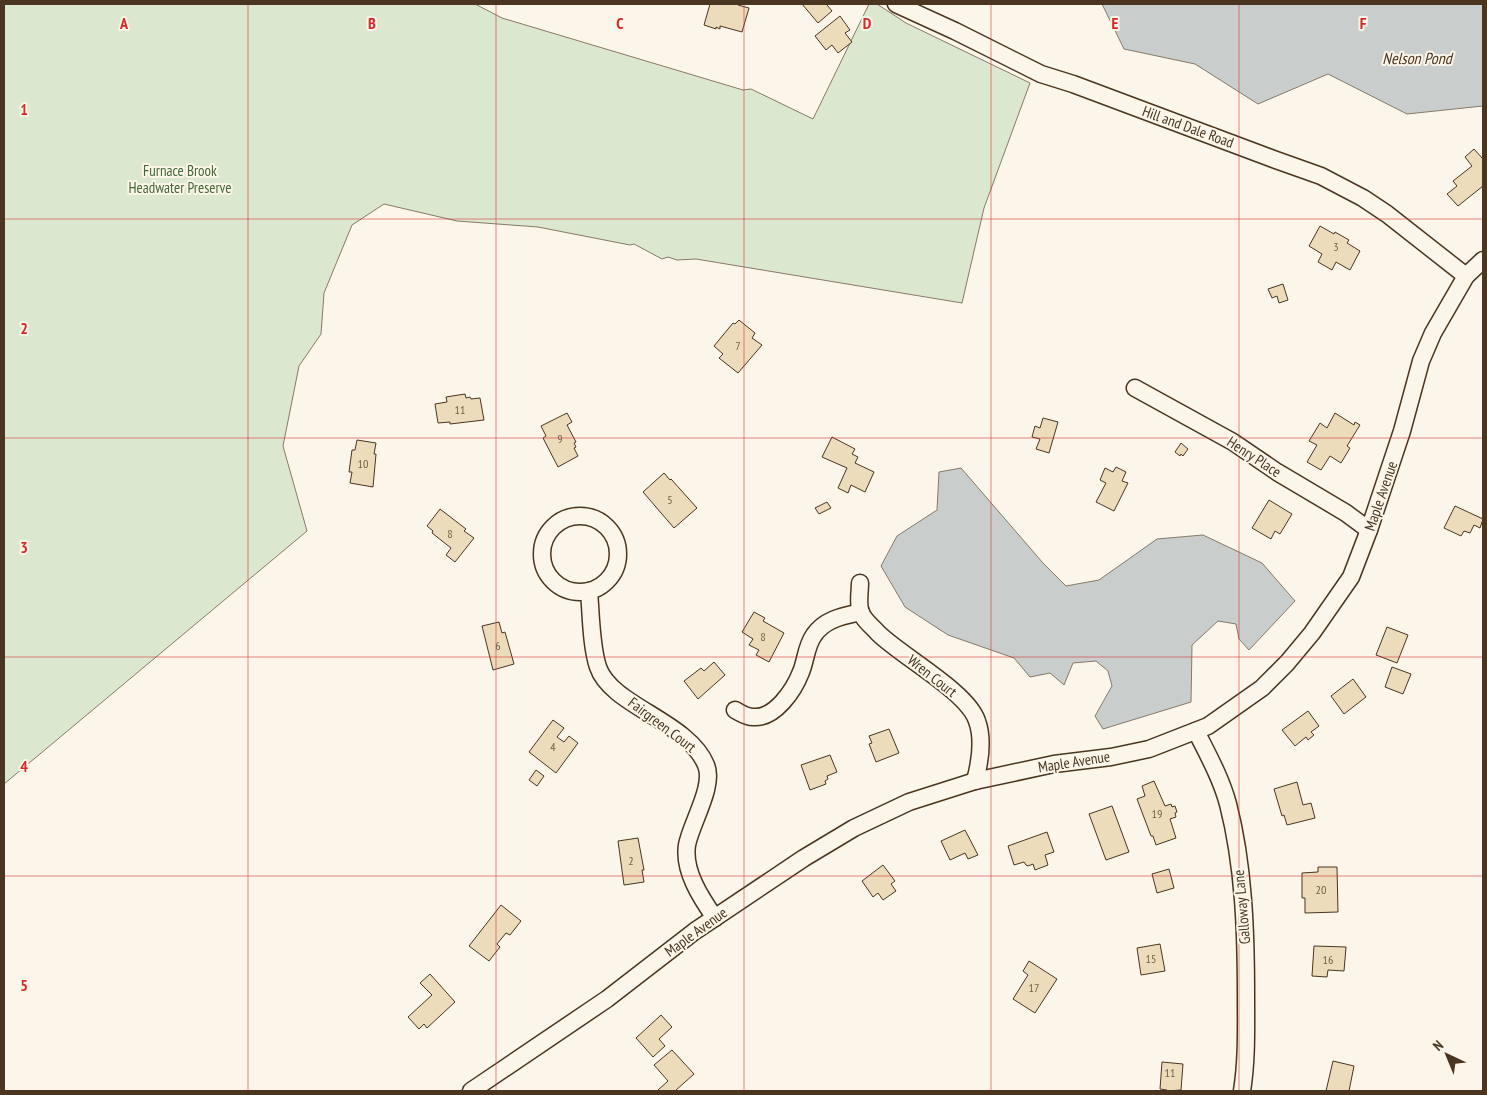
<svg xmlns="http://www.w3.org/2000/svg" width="1487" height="1095" viewBox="0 0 1487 1095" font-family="'PT Sans Narrow',sans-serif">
<rect width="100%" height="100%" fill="#fbf6e9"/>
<polygon fill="#dce7d0" stroke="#887966" points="4,4 475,4 502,18 743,90 751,89 813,119 869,4 877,4 906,23 1030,83 984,208 962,303 696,259 677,260 668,257 662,259 634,244 630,245 538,227 457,221 384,204 352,225 324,293 321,334 299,366 283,446 307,531 4,784"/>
<g fill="#c9cecd" stroke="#887966">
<polygon points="1102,4 1483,4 1483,106 1407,114 1328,74 1258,104 1195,64 1124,49"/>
<polygon points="961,468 1043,563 1066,586 1099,580 1157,539 1203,535 1262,563 1295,601 1249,650 1239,639 1236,624 1218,621 1192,645 1191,702 1103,729 1095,716 1112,686 1108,671 1096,661 1073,663 1064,685 1050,673 1030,677 1014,658 948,635 905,607 881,566 897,536 937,510 939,472"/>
</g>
<g fill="#ecdcbc" stroke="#4a3520">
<polygon points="710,4 738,4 738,5 749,8 742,32 720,26 720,29 716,27 716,29 704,25"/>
<polygon points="802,4 828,4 827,5 832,11 818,23"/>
<polygon points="840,16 850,30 845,33 852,42 838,53 832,45 826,50 815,36"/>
<polygon points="1474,149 1483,159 1483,186 1458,206 1447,194 1457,186 1453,181 1472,166 1465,157"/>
<polygon points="1320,226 1334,234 1335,232 1349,240 1347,243 1360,251 1350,270 1336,262 1332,270 1318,262 1322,254 1309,246"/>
<polygon points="1283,284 1288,300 1279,303 1277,296 1272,298 1268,289"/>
<polygon points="739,320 755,333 752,338 762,345 738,373 719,358 723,354 714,346 733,323 735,324"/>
<polygon points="465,394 466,398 470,397 471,399 480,398 484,420 450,424 450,422 438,423 435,404 447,402 446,397"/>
<polygon points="567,413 572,422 567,425 576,442 574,443 576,447 574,448 578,456 558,467 543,438 546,436 541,426"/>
<polygon points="1335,413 1354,425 1355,422 1360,425 1347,446 1350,448 1341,463 1330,456 1321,470 1307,462 1317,445 1309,441 1320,423 1327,428"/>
<polygon points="1043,418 1058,422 1049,453 1036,449 1040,439 1032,437 1035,426 1040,428"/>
<polygon points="832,437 855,449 852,454 858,457 855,463 874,472 865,492 851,485 848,493 838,488 847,468 822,457"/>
<polygon points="357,440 376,443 374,454 376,454 373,487 350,483 352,472 349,472 352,450 355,450"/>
<polygon points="1181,443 1188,449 1183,456 1181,454 1180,456 1175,452"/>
<polygon points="1116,467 1126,472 1122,481 1128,483 1114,511 1096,502 1106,483 1100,480 1105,468 1113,472"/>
<polygon points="664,473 670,480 671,479 697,508 674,528 643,492"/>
<polygon points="1269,500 1292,514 1280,534 1275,531 1271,539 1252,528"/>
<polygon points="827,502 831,508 819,514 815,508"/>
<polygon points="1455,506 1483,519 1480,528 1474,525 1470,533 1464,531 1461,536 1444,528"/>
<polygon points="440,509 466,529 464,531 474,538 455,562 446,555 451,548 432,533 433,531 427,526"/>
<polygon points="754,612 765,618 763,621 784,633 769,662 756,655 759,650 749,645 753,639 742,632"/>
<polygon points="499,622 502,633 505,632 514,664 493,670 482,626"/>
<polygon points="1387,627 1408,635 1397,663 1376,655"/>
<polygon points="714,662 725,675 698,699 684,681 701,668 704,671"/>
<polygon points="1392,667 1411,674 1403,694 1385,687"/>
<polygon points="1353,679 1366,697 1344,714 1331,696"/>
<polygon points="1308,711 1319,726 1311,732 1314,735 1308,740 1306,737 1295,746 1282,730"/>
<polygon points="553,720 564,728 557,737 564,742 569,736 578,743 556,773 529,752"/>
<polygon points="889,729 899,753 876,762 869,744 872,743 869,736"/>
<polygon points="830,755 837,772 827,776 828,779 825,781 826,784 810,790 801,765"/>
<polygon points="536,770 544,776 537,786 529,780"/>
<polygon points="1154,781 1165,806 1171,804 1172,807 1175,806 1177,812 1175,813 1176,817 1170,819 1176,838 1156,845 1153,836 1151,836 1137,799 1145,796 1142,786"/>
<polygon points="1297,782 1303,805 1311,803 1315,818 1287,825 1284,815 1282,816 1274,789"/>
<polygon points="1112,806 1129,852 1106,860 1089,814"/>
<polygon points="965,830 978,855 968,859 965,853 950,860 941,841"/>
<polygon points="1047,832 1054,852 1045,855 1048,865 1035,870 1033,864 1028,866 1026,865 1024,862 1014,865 1008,846"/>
<polygon points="638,838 644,870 642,870 644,882 624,885 618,841"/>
<polygon points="883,865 895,881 891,884 896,891 883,900 878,893 873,897 862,881"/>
<polygon points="1318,867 1337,867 1338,912 1305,913 1305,898 1302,898 1302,873 1318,872"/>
<polygon points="1169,869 1174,888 1157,893 1152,874"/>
<polygon points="501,905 521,921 510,935 506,933 497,944 500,947 489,961 469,946"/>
<polygon points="1160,944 1165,971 1141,975 1137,948"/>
<polygon points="1314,946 1346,947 1344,971 1328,970 1327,977 1312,976"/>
<polygon points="1029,961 1057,979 1035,1013 1013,999 1028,975 1023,971"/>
<polygon points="430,974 455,1002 427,1028 424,1024 419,1029 408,1017 432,995 420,983"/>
<polygon points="661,1015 672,1027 659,1039 665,1046 653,1057 636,1038"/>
<polygon points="672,1050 694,1074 675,1091 660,1091 658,1090 668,1081 654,1065"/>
<polygon points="1333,1061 1354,1066 1349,1091 1326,1091"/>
<polygon points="1162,1062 1183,1064 1181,1090 1167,1091 1167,1090 1160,1089"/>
</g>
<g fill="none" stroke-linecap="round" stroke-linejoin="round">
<defs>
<g id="minor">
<polyline points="896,4 955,31 1041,74 1073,84 1276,160 1321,176 1363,198 1387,214 1466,276"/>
<polyline points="1135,388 1233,442 1277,472 1346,513 1369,530"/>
<circle cx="580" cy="554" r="38"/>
<path d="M860,583C860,591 858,601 860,610C862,619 872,626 878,633C901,656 968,692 977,721C984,740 980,762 975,781"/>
<path d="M589,591C591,614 591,646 598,667C611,706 688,721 706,765C715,786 691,823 687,845C683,871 701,898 715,918"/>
<path d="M735,710C741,713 746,717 753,717C775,719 794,690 801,672C806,660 806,646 814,635C825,619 843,616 861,612"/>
<path d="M1196,731C1208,755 1221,778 1228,804C1244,866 1246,933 1246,997C1246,1029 1247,1059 1242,1091"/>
<polyline points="471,1091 607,999 695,931 804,858 854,828 909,802 975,781 1054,764 1111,757 1149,749 1208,726 1262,688 1287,663 1312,633 1351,577 1369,530 1402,431 1421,361 1433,333 1466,276 1483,260"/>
</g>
</defs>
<use href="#minor" stroke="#4a3520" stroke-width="19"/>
<use href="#minor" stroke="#fbf6e9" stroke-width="16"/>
</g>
<path fill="none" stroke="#d62828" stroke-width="1" stroke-opacity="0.55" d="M248,4V1091M496,4V1091M744,4V1091M991,4V1091M1239,4V1091M4,219H1483M4,438H1483M4,657H1483M4,876H1483"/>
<g text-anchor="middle" stroke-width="4" stroke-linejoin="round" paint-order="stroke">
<g font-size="12" fill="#725f47">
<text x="1336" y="251">3</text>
<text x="738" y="350">7</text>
<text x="460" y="414">11</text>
<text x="560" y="443">9</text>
<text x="363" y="468">10</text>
<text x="670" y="504">5</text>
<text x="450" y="538">8</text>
<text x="763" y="641">8</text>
<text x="498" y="650">6</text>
<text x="553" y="751">4</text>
<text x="1157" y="818">19</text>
<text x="631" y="865">2</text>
<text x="1321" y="894">20</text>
<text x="1151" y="963">15</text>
<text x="1328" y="964">16</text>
<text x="1034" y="992">17</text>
<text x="1170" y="1077">11</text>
</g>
<g font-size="15" fill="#4a3520" stroke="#fbf6e9">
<text transform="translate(1188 127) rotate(20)" y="5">Hill and Dale Road</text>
<text transform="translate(1254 457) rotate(33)" y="5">Henry Place</text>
<text transform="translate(1381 496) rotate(-71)" y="5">Maple Avenue</text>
<text transform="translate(932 676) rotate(38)" y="5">Wren Court</text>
<text transform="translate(662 725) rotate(37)" y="5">Fairgreen Court</text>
<text transform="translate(1074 762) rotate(-9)" y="5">Maple Avenue</text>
<text transform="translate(1242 907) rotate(-95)" y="5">Galloway Lane</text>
<text transform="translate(696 932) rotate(-36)" y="5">Maple Avenue</text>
</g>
<g font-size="15" fill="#436837" stroke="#fbf6e9">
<text x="180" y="176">Furnace Brook<tspan x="180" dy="17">Headwater Preserve</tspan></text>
</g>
<g font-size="16" font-style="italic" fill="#4a3520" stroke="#fbf6e9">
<text x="1417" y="64">Nelson Pond</text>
</g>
</g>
<g font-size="16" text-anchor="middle" font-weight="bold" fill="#d62828" stroke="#fbf6e9" stroke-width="4" stroke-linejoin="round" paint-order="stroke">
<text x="124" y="29">A</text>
<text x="372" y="29">B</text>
<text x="620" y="29">C</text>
<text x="867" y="29">D</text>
<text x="1115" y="29">E</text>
<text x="1363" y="29">F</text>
<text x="24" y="115">1</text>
<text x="24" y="334">2</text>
<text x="24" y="553">3</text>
<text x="24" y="772">4</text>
<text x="24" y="991">5</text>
</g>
<rect width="1487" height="1095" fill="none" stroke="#4a3520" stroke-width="10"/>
<g transform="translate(1447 1055) rotate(316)" stroke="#fbf6e9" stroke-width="4" paint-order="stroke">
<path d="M0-4L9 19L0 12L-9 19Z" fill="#4a3520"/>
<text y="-8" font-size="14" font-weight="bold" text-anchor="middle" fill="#4a3520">N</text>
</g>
</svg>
